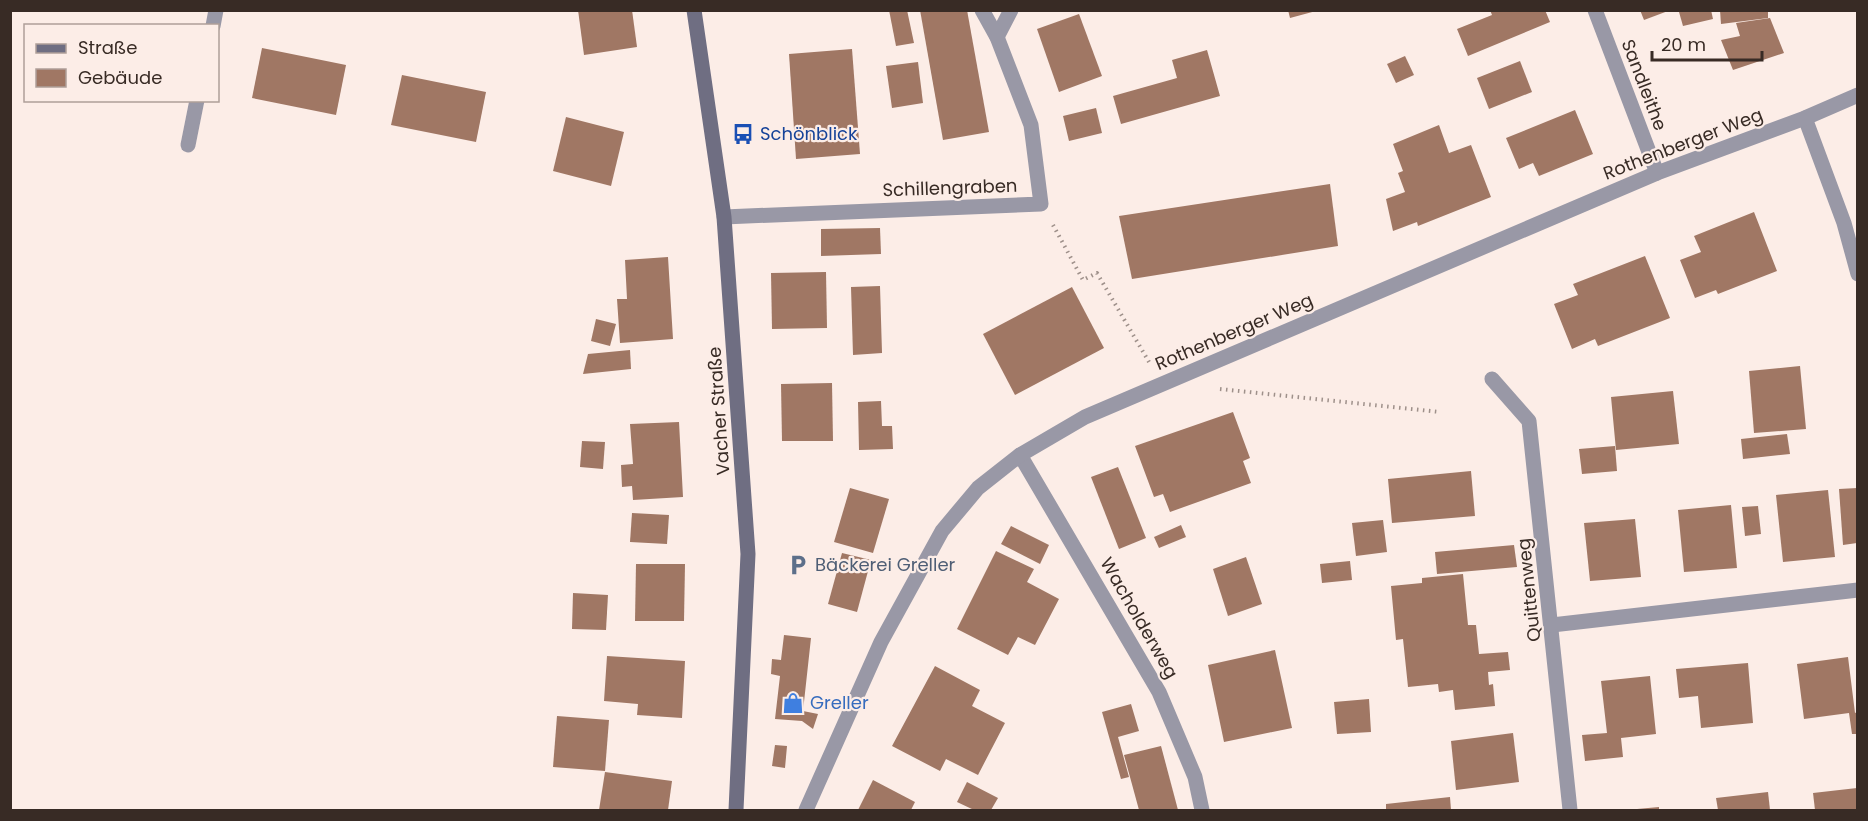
<svg xmlns="http://www.w3.org/2000/svg" width="1868" height="821" viewBox="0 0 1868 821" font-family="Poppins,sans-serif">
<rect width="100%" height="100%" fill="#fcede7"/>
<g fill="#a07764">
<polygon points="578,10 632,10 637,47 584,55"/>
<polygon points="889,10 907,10 914,43 896,46"/>
<polygon points="920,10 967,10 989,132 943,140"/>
<polygon points="1288,10 1316,10 1316,11 1290,18"/>
<polygon points="1490,10 1545,10 1550,22 1468,56 1457,29 1492,15"/>
<polygon points="1640,10 1668,10 1668,11 1644,20"/>
<polygon points="1684,10 1711,10 1713,19 1683,26 1679,12"/>
<polygon points="1720,10 1768,10 1768,18 1721,24"/>
<polygon points="1079,14 1102,76 1059,92 1037,29"/>
<polygon points="1770,18 1784,53 1733,70 1721,40 1740,36 1736,23"/>
<polygon points="262,48 346,65 336,115 252,98"/>
<polygon points="852,49 860,154 796,159 789,54"/>
<polygon points="1207,50 1220,96 1121,124 1113,96 1177,78 1172,60"/>
<polygon points="1405,56 1414,75 1396,83 1387,64"/>
<polygon points="1520,61 1532,92 1489,109 1477,78"/>
<polygon points="918,62 923,103 892,108 886,66"/>
<polygon points="402,75 486,92 476,142 391,125"/>
<polygon points="1096,108 1102,133 1069,141 1063,116"/>
<polygon points="1575,110 1593,154 1539,176 1533,163 1519,169 1506,138"/>
<polygon points="566,117 624,132 611,186 553,171"/>
<polygon points="1439,125 1449,153 1471,145 1491,197 1418,226 1417,222 1393,231 1386,199 1405,192 1398,173 1403,171 1393,144"/>
<polygon points="1330,184 1338,246 1132,279 1119,216"/>
<polygon points="1754,212 1777,271 1718,294 1716,290 1695,298 1680,260 1701,252 1694,236"/>
<polygon points="880,228 881,254 821,256 821,229"/>
<polygon points="1645,256 1670,318 1598,346 1595,339 1572,349 1554,304 1578,295 1573,284"/>
<polygon points="668,257 673,339 620,343 617,299 627,299 625,260"/>
<polygon points="826,272 827,328 772,329 771,273"/>
<polygon points="880,286 882,353 853,355 851,287"/>
<polygon points="1072,287 1104,348 1015,395 983,334"/>
<polygon points="596,319 616,324 610,346 591,341"/>
<polygon points="630,350 631,369 583,374 588,354"/>
<polygon points="1800,366 1806,429 1754,433 1749,371"/>
<polygon points="832,383 833,441 782,441 781,384"/>
<polygon points="1673,391 1679,444 1616,450 1611,397"/>
<polygon points="881,401 882,426 892,426 893,449 859,450 858,402"/>
<polygon points="1233,412 1250,458 1243,461 1251,483 1170,512 1163,494 1154,497 1135,446"/>
<polygon points="679,422 683,497 633,500 632,486 622,487 621,465 633,464 630,424"/>
<polygon points="1787,434 1790,454 1743,459 1741,439"/>
<polygon points="582,441 605,442 603,469 580,467"/>
<polygon points="1615,446 1617,471 1582,474 1579,449"/>
<polygon points="1118,467 1146,538 1119,549 1091,477"/>
<polygon points="1471,471 1475,516 1392,523 1388,479"/>
<polygon points="850,488 889,499 873,553 834,542"/>
<polygon points="1857,488 1857,543 1843,545 1839,489"/>
<polygon points="1828,490 1835,557 1783,562 1776,495"/>
<polygon points="1731,505 1737,568 1684,572 1678,510"/>
<polygon points="1758,506 1761,534 1745,536 1742,507"/>
<polygon points="632,513 669,515 667,544 630,542"/>
<polygon points="1635,519 1641,577 1590,581 1584,523"/>
<polygon points="1383,520 1387,552 1356,556 1352,523"/>
<polygon points="1181,525 1186,537 1159,548 1154,537"/>
<polygon points="1011,526 1049,545 1040,564 1001,544"/>
<polygon points="1514,545 1517,567 1437,574 1435,552"/>
<polygon points="996,551 1034,569 1027,582 1059,599 1035,645 1018,637 1008,655 957,629"/>
<polygon points="842,553 871,560 857,612 828,604"/>
<polygon points="1246,557 1262,604 1228,616 1213,569"/>
<polygon points="1350,561 1352,580 1322,583 1320,564"/>
<polygon points="636,564 685,564 684,621 635,621"/>
<polygon points="1463,574 1468,625 1476,625 1479,654 1508,652 1510,670 1488,672 1489,685 1493,684 1495,706 1455,710 1453,690 1439,692 1438,684 1408,687 1403,639 1396,640 1391,586 1422,583 1422,578"/>
<polygon points="573,593 608,595 606,630 572,629"/>
<polygon points="784,635 811,638 803,711 818,714 813,729 802,721 775,719 780,676 771,674 772,659 781,660"/>
<polygon points="1275,650 1292,728 1224,742 1208,665"/>
<polygon points="607,656 685,661 682,718 637,715 638,704 604,701"/>
<polygon points="1848,657 1855,713 1857,712 1857,734 1852,734 1849,713 1804,719 1797,664"/>
<polygon points="1748,663 1753,723 1701,728 1698,696 1679,698 1676,669"/>
<polygon points="935,666 980,690 972,706 1005,723 978,775 946,759 940,771 892,746"/>
<polygon points="1650,676 1656,734 1621,738 1623,757 1585,761 1582,735 1607,733 1601,681"/>
<polygon points="1369,699 1371,732 1337,734 1334,702"/>
<polygon points="1131,704 1139,731 1118,737 1129,777 1121,779 1102,712"/>
<polygon points="557,716 609,720 605,771 553,767"/>
<polygon points="1513,733 1519,782 1456,790 1451,741"/>
<polygon points="775,745 787,746 785,768 772,766"/>
<polygon points="1161,746 1178,810 1139,810 1124,755"/>
<polygon points="605,772 672,781 668,810 599,810"/>
<polygon points="873,780 915,802 911,810 858,810"/>
<polygon points="967,782 998,798 991,810 974,810 957,802"/>
<polygon points="1857,788 1857,810 1815,810 1813,793"/>
<polygon points="1768,792 1770,810 1718,810 1716,798"/>
<polygon points="1450,797 1451,810 1386,810 1386,804"/>
<polygon points="1659,807 1659,810 1637,810 1637,809"/>
</g>
<g fill="none" stroke-linecap="round" stroke-linejoin="round">
<g stroke="#9e908a" stroke-width="4" stroke-dasharray="1.5 4.5" stroke-linecap="butt">
<polyline points="1053,225 1083,280 1097,273 1149,362"/>
<polyline points="1220,389 1440,412"/>
</g>
<polyline stroke="#9998a6" stroke-width="15" points="997,37 1011,10"/>
<g stroke="#9998a6" stroke-width="15">
<polyline points="1595,10 1657,173"/>
<polyline points="213,26 216,10"/>
<polyline points="1805,118 1844,223 1858,274"/>
<polyline points="188,145 197,100"/>
<polyline points="724,217 1041,204 1031,125 997,37 982,10"/>
<polyline points="1492,379 1529,421 1570,810"/>
<polyline points="1020,455 1159,692 1195,777 1202,810"/>
<polyline points="1552,625 1858,590"/>
<polyline points="806,810 881,642 942,531 978,488 1020,455 1085,417 1657,173 1805,118 1858,95"/>
</g>
<polyline stroke="#6f6e82" stroke-width="15" points="694,10 724,217 748,554 736,810"/>
</g>
<defs>
<symbol id="bus-bare" viewBox="-9 -9 18 18"><path d="M-5-6H5V4H4V6H2V4H-2V6H-4V4H-5ZM-3.5-4V0h7V-4ZM-3.5 1.2v1.5H-2V1.2ZM2 1.2v1.5H3.5V1.2Z" fill="#1a4fb4" stroke="#fcede7" stroke-width="2.5" paint-order="stroke"/></symbol>
<symbol id="parking-bare" viewBox="-9 -9 18 18"><path d="M-3.5-5.5H1a3.5 3.5 0 0 1 0 7H-1V5.5H-3.5ZM-1-3.4V-.6H.8a1.4 1.4 0 0 0 0-2.8Z" fill="#5c6f8a" stroke="#fcede7" stroke-width="2.5" paint-order="stroke"/></symbol>
<symbol id="shop-bare" viewBox="-9 -9 18 18"><path d="M-5-2.5h2.3a2.7 3.5 0 0 1 5.4 0H5L5.5 6h-11ZM-1.5-2.5h3a1.5 2.3 0 0 0-3 0Z" fill="#3f7fe0" stroke="#fcede7" stroke-width="2.5" paint-order="stroke"/></symbol>
</defs>
<g fill-rule="evenodd">
<use href="#bus-bare" x="728" y="119" width="30" height="30"/>
<use href="#parking-bare" x="783" y="550" width="30" height="30"/>
<use href="#shop-bare" x="778" y="688" width="30" height="30"/>
</g>
<g text-anchor="middle" stroke-width="4.5" stroke-linejoin="round" paint-order="stroke">
<g font-size="18" fill="#382b25" stroke="#fcede7">
<text transform="translate(1644 85) rotate(69)" y="6">Sandleithe</text>
<text transform="translate(1683 144) rotate(-21)" y="6">Rothenberger Weg</text>
<text transform="translate(950 188) rotate(-2)" y="6">Schillengraben</text>
<text transform="translate(1234 332) rotate(-23)" y="6">Rothenberger Weg</text>
<text transform="translate(719 411) rotate(-94)" y="6">Vacher Straße</text>
<text transform="translate(1529 590) rotate(-96)" y="6">Quittenweg</text>
<text transform="translate(1139 618) rotate(60)" y="6">Wacholderweg</text>
</g>
<g font-size="18" fill="#164399" stroke="#fcede7" text-anchor="start">
<text x="760" y="140">Schönblick</text>
</g>
<g font-size="18" fill="#4e5e75" stroke="#fcede7" text-anchor="start">
<text x="815" y="571">Bäckerei Greller</text>
</g>
<g font-size="18" fill="#366cbe" stroke="#fcede7" text-anchor="start">
<text x="810" y="709">Greller</text>
</g>
</g>
<rect width="1868" height="821" fill="none" stroke="#382b25" stroke-width="24"/>
<rect x="24" y="24" width="195" height="78" fill="#fcede7" stroke="#ae9f99" stroke-width="1.5"/>
<rect x="36" y="44" width="30" height="9" fill="#6f6e82" stroke="#ae9f99" stroke-width="1.5"/>
<text x="78" y="54" font-size="18" fill="#382b25">Straße</text>
<rect x="36" y="69" width="30" height="18" fill="#a07764" stroke="#ae9f99" stroke-width="1.5"/>
<text x="78" y="84" font-size="18" fill="#382b25">Gebäude</text>
<path d="M1652 51v9h110v-9" fill="none" stroke="#382b25" stroke-width="3"/>
<text x="1661" y="51" font-size="18" fill="#382b25" stroke="#fcede7" stroke-width="4.5" paint-order="stroke">20 m</text>
</svg>
